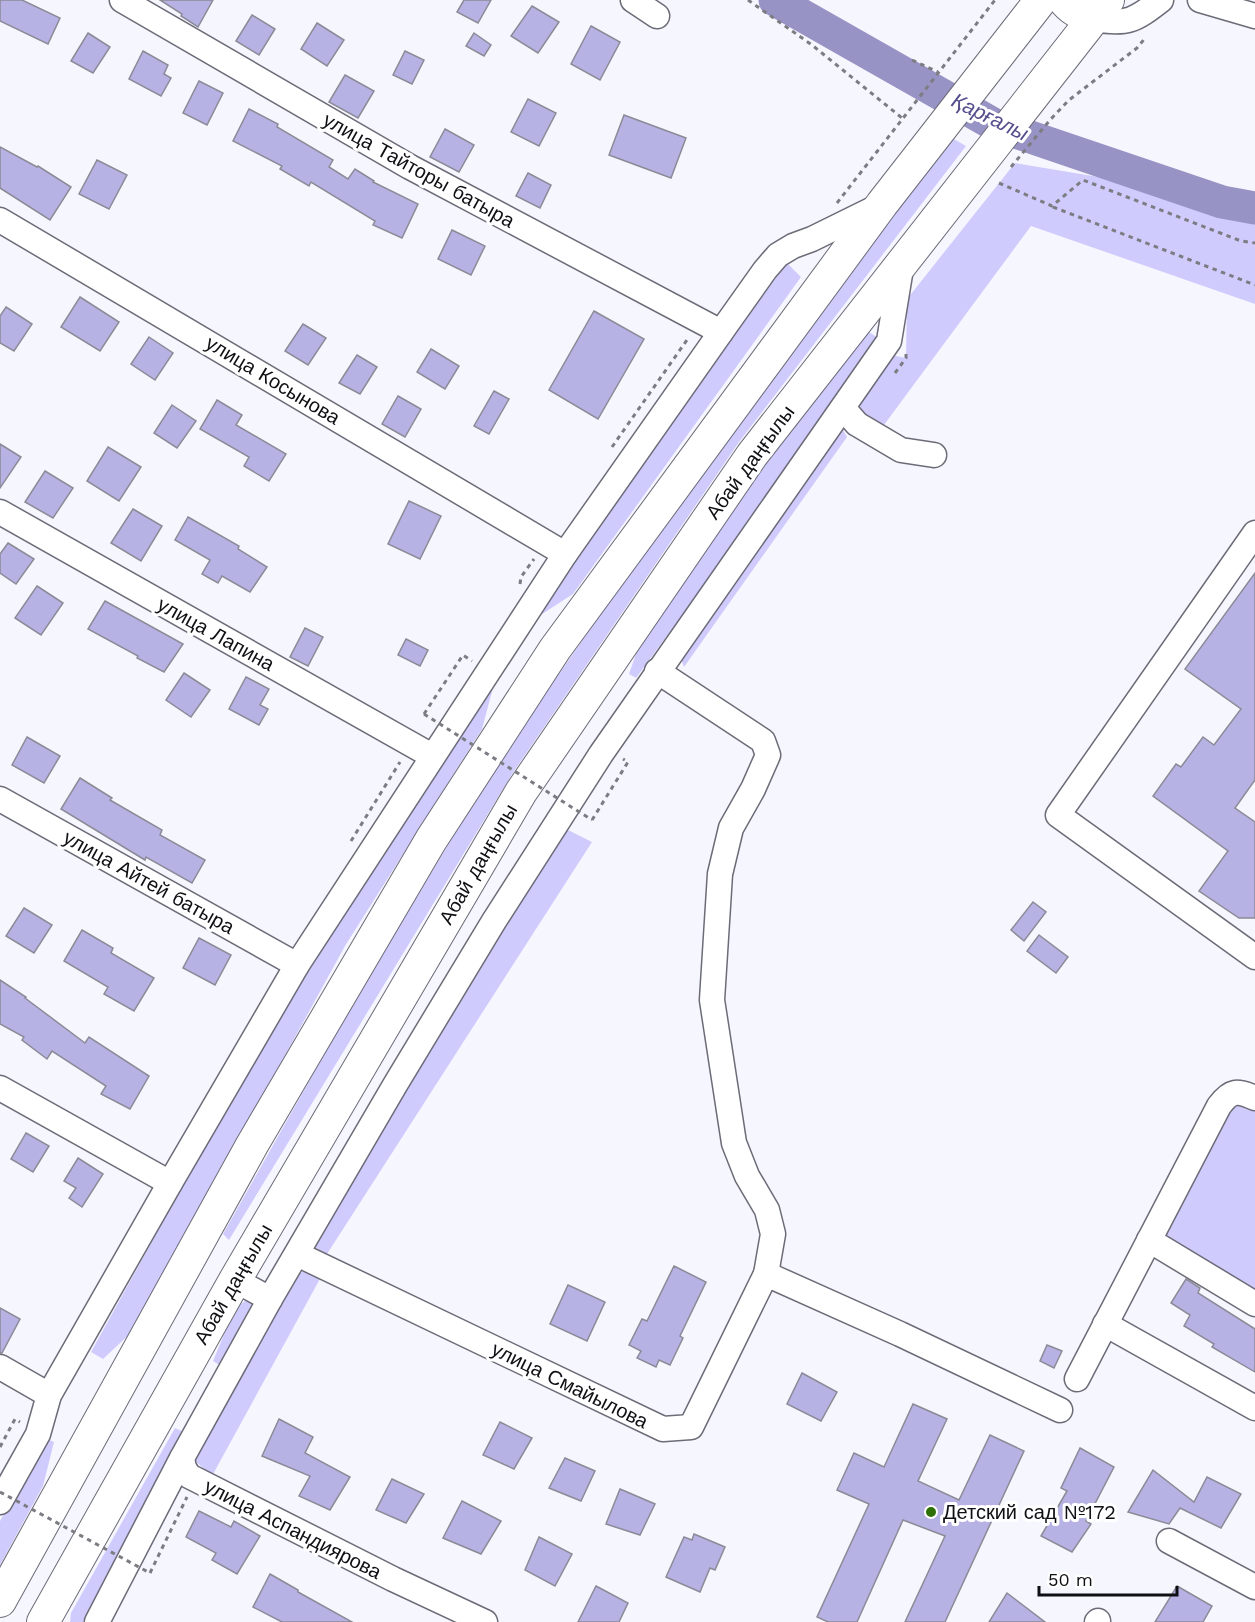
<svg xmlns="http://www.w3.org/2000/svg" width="1255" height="1622" viewBox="0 0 1255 1622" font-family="'Work Sans',sans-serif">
<rect width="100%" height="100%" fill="#f6f6fe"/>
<g fill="#cfccfd">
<polygon points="952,138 966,146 739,442 514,771 229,1240 223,1234 347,1014 498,761 728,432"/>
<polygon points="1015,163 1255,203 1255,304 1031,226 881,429 861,418 854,393 882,353 906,358 907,299"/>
<polygon points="787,263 801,277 573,594 539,616 571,560 689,393"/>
<polygon points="860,332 869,332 878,338 877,349 636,678 629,674 645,628"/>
<polygon points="836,418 847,437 684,667 676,645"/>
<polygon points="490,681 494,684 482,729 345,946 135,1329 103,1359 91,1352 244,1075"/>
<polygon points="566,829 592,842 327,1254 304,1241"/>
<polygon points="1232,1104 1255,1105 1255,1295 1167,1240 1164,1233"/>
<polygon points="307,1271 321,1277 212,1476 194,1460 295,1274"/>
<polygon points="248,1299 252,1303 253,1312 221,1366 213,1361 235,1308"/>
<polygon points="175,1428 186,1433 83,1622 70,1622 71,1613"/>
<polygon points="45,1438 54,1442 43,1486 0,1565 0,1521"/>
</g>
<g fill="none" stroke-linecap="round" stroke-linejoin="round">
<polyline stroke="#9793c4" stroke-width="33" points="775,0 995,125 1222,202 1255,208"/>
</g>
<g fill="#b6b2e4" stroke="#8b8b97" stroke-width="1.5">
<polygon points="0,0 22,0 60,18 48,44 0,21"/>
<polygon points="160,0 213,0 198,27 181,16 182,14"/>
<polygon points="464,0 491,0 478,23 457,12"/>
<polygon points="532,6 559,22 538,53 511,36"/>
<polygon points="252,15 275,29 259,55 236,41"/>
<polygon points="317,23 344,40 327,66 301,49"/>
<polygon points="591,26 620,42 600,80 571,64"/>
<polygon points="88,33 110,47 93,73 71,61"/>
<polygon points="474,33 491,45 484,56 466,46"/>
<polygon points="143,51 168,65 164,74 171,78 161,96 129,79"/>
<polygon points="405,51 424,60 412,84 393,75"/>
<polygon points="345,75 374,91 358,118 329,102"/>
<polygon points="199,81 223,93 207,125 183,113"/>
<polygon points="528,99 556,113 539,146 511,132"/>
<polygon points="249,109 278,124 277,127 333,160 329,167 348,179 355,169 374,181 373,182 418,204 402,238 373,225 375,221 311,182 309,186 280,169 282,166 233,141"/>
<polygon points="624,115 686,138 671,178 609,155"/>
<polygon points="445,129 474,145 459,172 430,157"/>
<polygon points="0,147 37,167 38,166 71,187 50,220 0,188"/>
<polygon points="97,160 127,175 109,209 79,194"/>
<polygon points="528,173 551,185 540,208 516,196"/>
<polygon points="452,230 485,246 471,275 438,259"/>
<polygon points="80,297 119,322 100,351 61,327"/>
<polygon points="6,307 32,324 14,351 0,343 0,316"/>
<polygon points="594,311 644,339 598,419 549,390"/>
<polygon points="303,324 326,338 308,365 285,351"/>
<polygon points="149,337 173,353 155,380 131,364"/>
<polygon points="431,349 459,366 445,389 417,372"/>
<polygon points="357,355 377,367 360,394 339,383"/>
<polygon points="494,391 509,399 489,434 474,426"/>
<polygon points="398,396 421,409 405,437 382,424"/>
<polygon points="217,400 242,415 236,425 286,454 269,481 244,466 249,457 200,429"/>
<polygon points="172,405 196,421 177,448 154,433"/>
<polygon points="0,444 21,457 0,488"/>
<polygon points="108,447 141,467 119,501 87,481"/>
<polygon points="45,471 73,488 53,518 25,502"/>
<polygon points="409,501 441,516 420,559 388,544"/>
<polygon points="133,509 162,526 141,561 111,543"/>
<polygon points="188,517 239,546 238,549 267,567 250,592 222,576 218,583 202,574 210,560 175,540"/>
<polygon points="8,543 34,559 16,584 0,573 0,554"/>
<polygon points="1255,573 1255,780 1235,808 1255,822 1255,918 1239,918 1199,891 1228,851 1153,796 1176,764 1181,767 1203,737 1214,745 1241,709 1185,669"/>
<polygon points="37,586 63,603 41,635 15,618"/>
<polygon points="105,601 183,644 164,672 137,658 138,656 88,629"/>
<polygon points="305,628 323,637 308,666 290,657"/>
<polygon points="406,639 428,650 420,666 398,655"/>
<polygon points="184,673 210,690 191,717 166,700"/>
<polygon points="246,677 269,689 260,705 268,709 259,725 229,709"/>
<polygon points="27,737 60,756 44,783 12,765"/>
<polygon points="80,778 112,798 110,800 162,830 160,835 205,860 192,883 146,857 145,860 61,809"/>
<polygon points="1033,902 1046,912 1024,941 1011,930"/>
<polygon points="24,908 52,925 34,953 6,936"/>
<polygon points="82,930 113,948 111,953 154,978 134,1011 104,994 108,987 64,961"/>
<polygon points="1039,935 1068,957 1056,973 1027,951"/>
<polygon points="199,938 231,955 215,985 183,968"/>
<polygon points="0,980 26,997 25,998 85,1043 89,1037 149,1076 130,1109 101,1094 106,1086 52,1051 47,1059 22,1040 24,1037 0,1024"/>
<polygon points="26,1133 49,1146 33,1172 11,1159"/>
<polygon points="78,1158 103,1174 82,1207 69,1198 76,1188 64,1181"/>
<polygon points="674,1266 706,1282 680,1336 683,1338 670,1365 659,1360 656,1367 637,1358 641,1351 629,1345 642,1319 647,1321"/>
<polygon points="1186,1279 1200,1288 1198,1293 1255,1329 1255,1372 1212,1347 1214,1344 1184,1326 1190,1315 1171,1303"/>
<polygon points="568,1285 605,1302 587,1341 550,1324"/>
<polygon points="0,1308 20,1319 2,1353 0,1353"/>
<polygon points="1047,1345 1062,1351 1054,1368 1040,1361"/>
<polygon points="802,1373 837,1392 821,1421 787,1404"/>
<polygon points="913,1404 947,1419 918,1481 959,1500 990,1435 1024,1451 945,1622 905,1622 945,1536 903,1520 857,1622 828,1622 817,1617 869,1504 837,1490 854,1453 884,1467"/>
<polygon points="279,1419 313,1437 305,1453 350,1477 330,1510 299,1496 310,1476 262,1456"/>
<polygon points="500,1422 532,1438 514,1469 483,1455"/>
<polygon points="1080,1448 1114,1467 1086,1521 1091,1524 1072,1552 1041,1536 1067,1491 1061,1488"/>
<polygon points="565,1458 595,1471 581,1501 549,1488"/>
<polygon points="1153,1470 1194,1502 1207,1477 1241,1494 1221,1528 1180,1508 1169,1524 1128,1512"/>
<polygon points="392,1479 424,1494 406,1523 376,1510"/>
<polygon points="620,1489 655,1504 640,1535 606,1524"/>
<polygon points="462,1501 501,1521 481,1554 443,1538"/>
<polygon points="199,1511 231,1527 234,1521 260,1536 237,1574 212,1560 216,1553 186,1537"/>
<polygon points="694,1534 725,1547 715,1570 710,1568 700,1592 666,1577 684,1537 692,1540"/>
<polygon points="539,1537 572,1554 555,1586 525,1570"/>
<polygon points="270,1574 298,1590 298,1592 352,1622 282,1622 253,1607"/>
<polygon points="596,1586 628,1603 619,1622 578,1622"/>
<polygon points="1177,1586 1212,1606 1203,1622 1155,1622"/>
<polygon points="1007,1593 1045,1622 989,1622"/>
</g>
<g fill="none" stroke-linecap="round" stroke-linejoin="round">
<defs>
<g id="minor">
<polyline points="122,0 410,167 721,332"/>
<polyline points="633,0 657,16"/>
<polyline points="1200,0 1255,16"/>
<path d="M1093,19C1127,25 1134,21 1161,0"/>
<polyline points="0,220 565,554"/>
<polyline points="843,408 857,424 901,450 934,455"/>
<polyline points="0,512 432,756"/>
<polyline points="1255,533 1058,815 1255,957"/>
<polyline points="657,671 763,741 768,755 753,789 731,828 720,874 712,1000 734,1143 747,1176 767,1210 773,1234 766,1274"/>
<polyline points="0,799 297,965"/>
<polyline points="0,1088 170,1183"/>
<polyline points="1149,1240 1255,1304"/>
<polyline points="297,1254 663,1429 691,1427 766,1274 900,1334 1060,1410"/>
<polyline points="235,1280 270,1299 182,1458 184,1468 189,1476 393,1579 485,1622"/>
<polyline points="270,1299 395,1085 494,921 601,754 889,341 902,262"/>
<polyline points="1105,1324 1255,1408"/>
<polyline points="0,1367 49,1395"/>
<path d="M1077,1379L1219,1106C1231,1090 1237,1090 1255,1098"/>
<polyline points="0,1502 38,1434 49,1395 170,1183 297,965 565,554 721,332 765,270 778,255 793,246 812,239 879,206"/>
<polyline points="1169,1541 1255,1587"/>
<polyline points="97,1622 182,1458"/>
<polyline points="1097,1622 1098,1621"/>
</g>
<g id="major">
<path d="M1064,0C1071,10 1082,14 1093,19"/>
<polyline points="0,1601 252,1145 431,840 555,649 882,204 1041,0"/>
<polyline points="43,1622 235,1280 521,792 752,455 1108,0"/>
</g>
</defs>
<use href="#minor" stroke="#6c6b77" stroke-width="27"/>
<use href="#major" stroke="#6c6b77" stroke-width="34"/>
<g stroke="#7c7c83" stroke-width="3" stroke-dasharray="4.5 4.5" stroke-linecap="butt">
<polyline points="748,0 812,45 902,118"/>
<polyline points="912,60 938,72"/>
<polyline points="1011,167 1050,120 1069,100 1137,48 1146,37"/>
<polyline points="999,183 1052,206 1083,180 1241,241 1255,243"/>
<polyline points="837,203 995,0"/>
<polyline points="1053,207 1255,285"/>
<polyline points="895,373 906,358 906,353"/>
<polyline points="612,447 689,337"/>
<polyline points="520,584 521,577 534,559"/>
<polyline points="424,714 463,655 472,661"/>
<polyline points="592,820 628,762 623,759"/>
<polyline points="351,841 400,762"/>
<polyline points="0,1447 15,1419 20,1422"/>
<polyline points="150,1573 187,1497"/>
</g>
<use href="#minor" stroke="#fff" stroke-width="24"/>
<use href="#major" stroke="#fff" stroke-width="32"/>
<g stroke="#7c7c83" stroke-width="3" stroke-dasharray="4.5 4.5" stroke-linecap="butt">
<polyline points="424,714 592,820"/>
<polyline points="0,1492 150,1573"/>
</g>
</g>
<circle fill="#2e6f06" stroke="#fff" stroke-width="2" cx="931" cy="1512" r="6"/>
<g text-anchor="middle" stroke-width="6" stroke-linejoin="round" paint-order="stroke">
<g font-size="20" fill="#0f0f14" stroke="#fff">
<text transform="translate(419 170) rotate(29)" y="7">улица Тайторы батыра</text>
<text transform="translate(273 380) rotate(31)" y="7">улица Косынова</text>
<text transform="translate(750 462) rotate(-54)" y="7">Абай даңғылы</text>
<text transform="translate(216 634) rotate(29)" y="7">улица Лапина</text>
<text transform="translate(478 864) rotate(-60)" y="7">Абай даңғылы</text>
<text transform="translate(149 882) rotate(29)" y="7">улица Айтей батыра</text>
<text transform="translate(233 1284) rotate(-60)" y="7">Абай даңғылы</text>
<text transform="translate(570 1385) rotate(26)" y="7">улица Смайылова</text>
<text transform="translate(293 1529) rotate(27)" y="7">улица Аспандиярова</text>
</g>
<g font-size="20" fill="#0f0f14" stroke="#fff" text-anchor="start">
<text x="943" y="1519">Детский сад №172</text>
</g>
<g font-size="21" font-style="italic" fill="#554d8c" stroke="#fff">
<text transform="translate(990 117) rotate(26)" y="7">Қарғалы</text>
</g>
</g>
<path d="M1039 1586v9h138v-9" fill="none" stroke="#0f0f14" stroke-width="3"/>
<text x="1048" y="1586" font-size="18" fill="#0f0f14" stroke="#ffffff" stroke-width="4.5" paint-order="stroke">50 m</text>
</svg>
